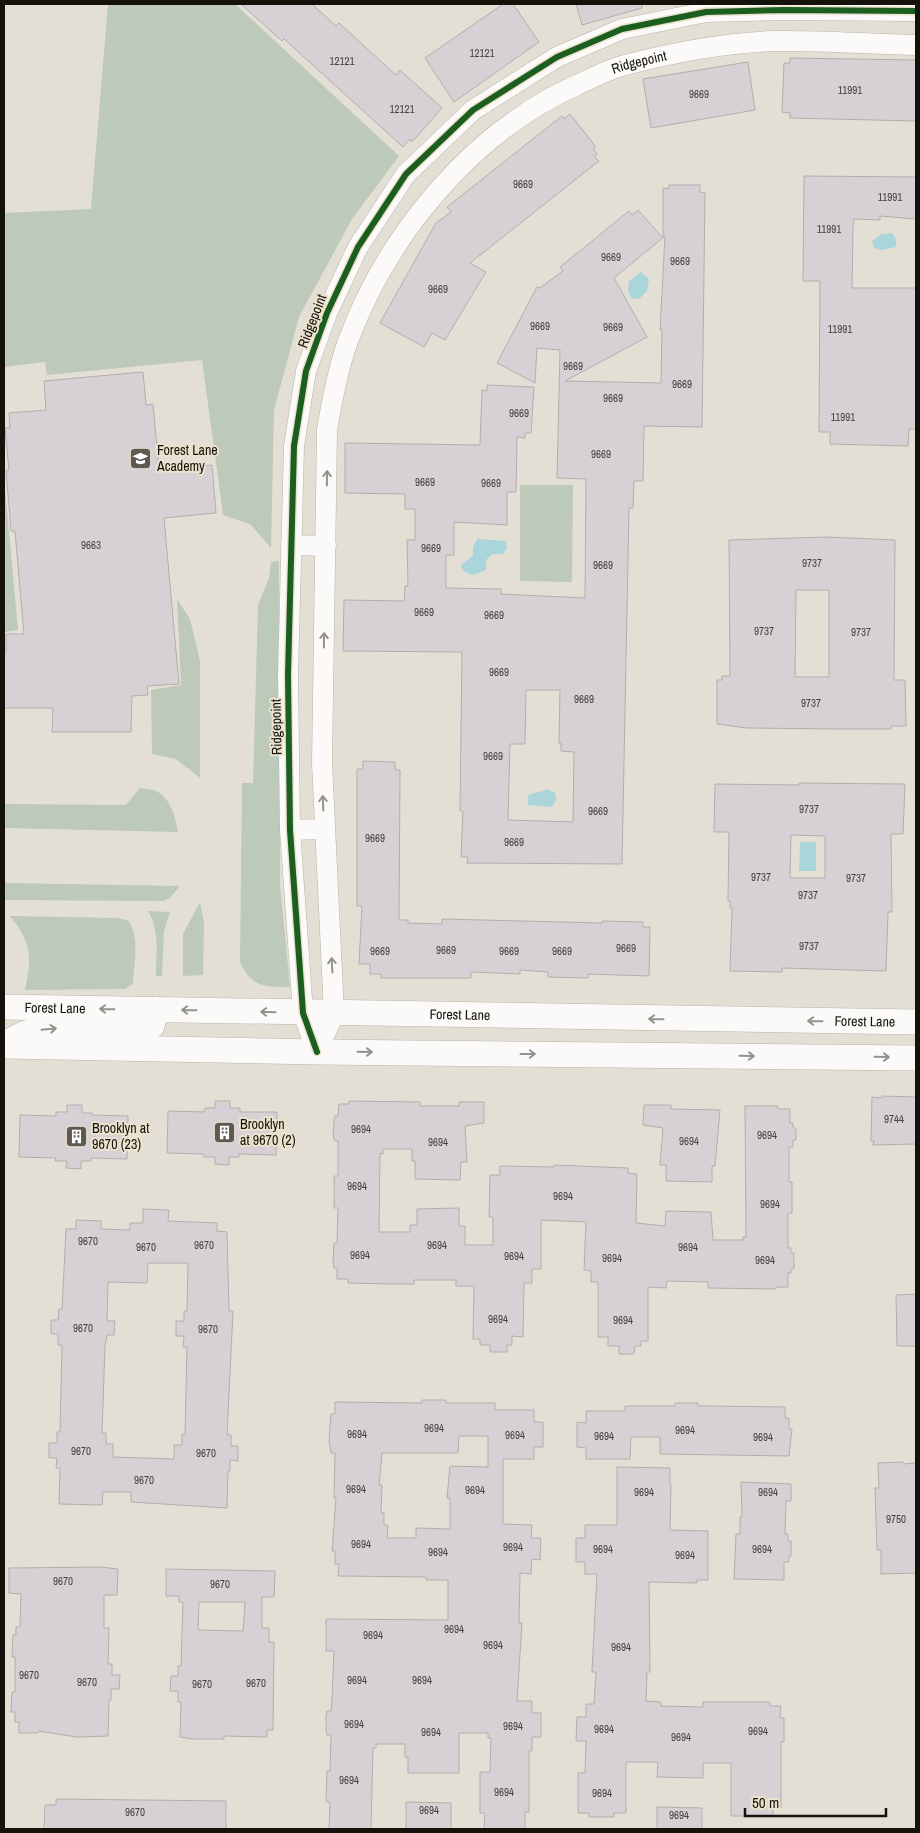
<svg xmlns="http://www.w3.org/2000/svg" width="920" height="1833" viewBox="0 0 920 1833" font-family="'Archivo Narrow',sans-serif">
<rect width="100%" height="100%" fill="#e4dfd4"/>
<g fill="#bdcab9">
<polygon points="108,4 235,4 399,156 352,219 299,317 274,410 271,548 250,524 223,515 202,360 47,375 45,362 4,367 4,213 91,209"/>
<polygon points="4,478 18,630 4,632"/>
<polygon points="520,485 573,485 572,582 520,581"/>
<path d="M279,561L280,885L290,987C264,986 252,988 240,962L242,783H253L258,605L269,578L271,562Z"/>
<polygon points="177,599 190,619 200,661 200,778 176,759 152,754 151,690 181,685"/>
<path d="M140,788C144,789 151,789 156,791C170,797 176,818 178,832L4,828V804L126,805Z"/>
<polygon points="4,883 180,886 170,898 163,901 4,900"/>
<polygon points="200,902 204,923 203,975 183,976 183,934"/>
<path d="M148,911L170,912L164,931L162,976H156C156,953 160,931 148,911Z"/>
<path d="M10,916L118,918L129,921C140,939 134,964 133,984L125,989L25,990C32,957 32,943 10,916Z"/>
</g>
<g fill="#aad6db">
<polygon points="892,233 896,239 896,247 882,250 874,248 872,241 881,234"/>
<polygon points="641,272 649,279 647,291 639,299 631,298 628,290 629,281"/>
<polygon points="477,539 506,541 507,548 503,554 493,554 486,560 486,570 473,575 463,571 461,565 473,556 473,547"/>
<path d="M547,789L555,793L556,800L552,807L528,805V796C534,791 541,793 547,789Z"/>
<polygon points="800,842 816,842 816,871 799,871"/>
</g>
<g fill="#d7d1d6" stroke="#b2aead" fill-rule="evenodd">
<polygon points="241,4 312,4 336,26 339,23 396,75 400,70 442,108 412,142 410,139 403,147 284,39 282,41"/>
<polygon points="503,4 513,4 539,42 454,102 425,58"/>
<polygon points="576,4 642,4 642,8 582,25"/>
<polygon points="790,58 916,60 916,121 790,118 790,113 782,112 784,63 790,63"/>
<polygon points="748,62 755,110 651,128 643,79"/>
<polygon points="570,114 596,147 593,149 597,154 594,156 599,161 470,263 486,272 445,340 432,333 424,347 380,323 436,223 451,212 447,207 562,116 564,119"/>
<polygon points="804,176 916,177 916,219 880,216 880,220 854,219 853,227 852,288 916,288 916,429 909,429 908,446 830,444 830,432 819,432 820,281 803,281"/>
<path d="M669,185H700V192L705,193L702,427L644,426L643,481H634L633,508H629L622,864L467,863L468,857H461L463,811H460L462,652L343,651L344,600L404,601L405,586H408L407,540H415V509H405V494L345,493V443L480,445L482,390L487,391V385L534,387L531,433H525V438L517,437L516,492H507V525L454,522V555H446V588L501,589V594L585,598L586,479L557,478L560,350L537,348L535,383L497,363L537,287L540,288L563,271L560,267L629,211L632,215L638,210L663,238V188L669,189ZM665,236L660,330L662,329L661,383L565,381L647,337L614,278ZM526,690H560L559,743H561V751L574,752L573,822L508,820L510,744H525Z"/>
<polygon points="143,372 146,405 153,404 159,470 212,465 216,513 164,518 179,684 147,686 148,695 132,696 131,732 52,732 53,708 4,708 4,653 6,653 6,634 24,634 15,531 11,531 6,470 9,470 5,428 10,428 9,413 46,410 44,381"/>
<path d="M827,537L895,540L894,680H905L906,726H891V729H838L747,728L717,724V680H722V676H730L729,540ZM796,590H829V677H795Z"/>
<polygon points="363,761 395,762 395,770 400,770 399,920 408,920 408,923 442,924 442,919 602,923 602,921 643,922 643,927 650,927 649,976 588,974 588,978 548,977 548,972 520,970 520,974 471,972 471,978 381,978 381,974 370,974 370,964 359,964 362,906 357,906 357,769 363,769"/>
<path d="M799,783L905,784L903,834H891L892,912H888L886,971L782,968V972L730,971L732,908H730V901H728L729,832H714L715,784L799,785ZM791,835L825,836V878H790Z"/>
<polygon points="882,1096 916,1097 916,1144 873,1145 874,1141 871,1141 872,1097 882,1098"/>
<polygon points="215,1101 230,1101 230,1108 240,1108 240,1112 277,1112 276,1155 239,1154 239,1157 229,1157 229,1165 215,1164 215,1157 204,1157 204,1154 167,1153 168,1111 204,1112 205,1108 215,1108"/>
<polygon points="349,1101 420,1102 420,1106 459,1106 459,1102 484,1102 484,1123 465,1126 467,1162 461,1162 460,1180 415,1179 415,1161 412,1161 412,1149 383,1149 383,1154 380,1153 379,1232 410,1232 410,1225 417,1225 417,1209 459,1208 459,1226 465,1226 465,1245 493,1245 493,1217 489,1217 490,1175 500,1175 500,1166 554,1167 554,1165 628,1168 628,1173 637,1174 636,1223 665,1226 666,1211 711,1212 713,1240 743,1240 743,1237 746,1237 745,1106 778,1106 778,1109 790,1109 790,1123 793,1123 793,1127 796,1129 796,1140 793,1140 793,1147 789,1147 789,1182 792,1182 792,1213 788,1213 788,1248 791,1248 791,1253 794,1253 794,1269 791,1269 791,1273 788,1273 788,1287 776,1287 776,1289 708,1288 708,1282 667,1281 666,1288 648,1287 648,1341 641,1341 641,1346 635,1346 634,1354 619,1354 619,1346 608,1346 608,1337 598,1337 598,1282 591,1282 591,1271 584,1270 586,1222 541,1220 541,1269 532,1269 532,1283 524,1283 523,1337 512,1336 512,1345 507,1345 507,1352 490,1352 490,1345 480,1345 480,1339 473,1339 474,1286 456,1286 456,1280 414,1280 414,1284 391,1284 348,1283 348,1279 337,1279 337,1268 334,1268 333,1262 334,1243 337,1243 338,1208 334,1208 334,1176 338,1176 338,1141 335,1141 333,1136 334,1121 335,1116 338,1116 339,1104 349,1104"/>
<polygon points="67,1105 82,1105 82,1113 92,1113 92,1115 128,1116 127,1159 91,1158 91,1161 81,1161 81,1169 66,1168 67,1161 55,1161 56,1158 19,1157 20,1115 56,1116 56,1112 67,1112"/>
<polygon points="644,1105 671,1105 671,1109 720,1110 715,1166 712,1166 712,1182 666,1181 666,1165 660,1165 663,1128 643,1125"/>
<path d="M143,1209L169,1210L168,1221L217,1223V1231L227,1232L229,1311H233L227,1435H231V1446H238V1461L230,1460V1471H228L227,1508L131,1502V1492H103L102,1505L59,1504L60,1468H56L57,1458H49V1443H57V1432H60L62,1345H58V1334H51V1320H58L59,1309H62L66,1229H76V1220L101,1221V1229L130,1230V1223H143ZM148,1263H188L187,1311H184V1321H176V1336H184L183,1347H187L185,1435L182,1434V1445H174V1459L113,1457V1444H106V1433H102L105,1346L107,1335H114L115,1321H107L108,1282L147,1283Z"/>
<polygon points="916,1294 916,1346 897,1346 896,1295"/>
<path d="M422,1400H446V1403H495V1410H534V1422H543V1447H534V1459H503V1524L532,1525L531,1538H541L540,1560L532,1559L531,1574L520,1573L519,1623H522L517,1701H532V1713H541V1737H532V1751H529V1812H525V1829H484L485,1813H480V1772H490L491,1738H488V1733H459V1773H408V1757H405V1744H376V1748H373L371,1829H329L330,1802H327L326,1798L327,1771H330L331,1735H327L326,1731V1716L327,1711H331L332,1699L334,1651H326V1619L448,1620V1580H426V1577L338,1576L339,1564H335V1551H332L336,1498H334L335,1453H331L329,1441L331,1414H335V1402L422,1403ZM459,1436H488V1467L450,1466L447,1498H450V1529L416,1528V1538H387L388,1525H384V1513H381L382,1485H379L382,1453H458Z"/>
<polygon points="675,1403 698,1403 698,1406 709,1406 785,1407 785,1418 789,1418 789,1429 792,1429 789,1456 660,1454 660,1437 631,1437 630,1459 586,1459 586,1448 577,1447 577,1422 586,1423 586,1411 625,1411 625,1406 675,1406"/>
<polygon points="903,1462 903,1464 916,1463 916,1573 881,1574 881,1550 877,1550 875,1488 879,1488 878,1463"/>
<polygon points="617,1467 670,1468 670,1485 671,1485 670,1530 708,1531 708,1580 697,1580 697,1583 649,1582 650,1672 647,1672 646,1701 661,1702 661,1706 703,1707 703,1702 770,1702 770,1706 781,1706 780,1718 784,1718 784,1742 781,1742 781,1808 773,1808 773,1816 731,1816 731,1763 703,1763 703,1778 657,1777 658,1762 626,1762 626,1813 614,1813 614,1817 589,1817 589,1813 578,1813 578,1773 585,1773 586,1741 576,1741 577,1717 586,1717 586,1704 594,1704 596,1672 592,1672 597,1574 585,1574 585,1562 576,1562 576,1538 585,1538 585,1525 617,1525"/>
<polygon points="741,1482 791,1484 791,1501 786,1501 785,1534 788,1534 788,1541 791,1541 791,1556 789,1556 789,1562 784,1562 784,1580 734,1579 736,1534 740,1534 740,1517 742,1517"/>
<polygon points="101,1567 118,1569 117,1595 104,1595 104,1628 109,1628 108,1664 112,1664 112,1675 120,1675 119,1689 111,1689 111,1700 109,1700 108,1736 77,1737 38,1731 38,1733 19,1733 19,1722 15,1722 15,1712 11,1712 12,1692 15,1692 15,1657 12,1657 13,1635 16,1635 16,1627 20,1627 21,1594 9,1593 9,1568"/>
<path d="M166,1569L275,1571L274,1597H262V1628H269V1642H274L273,1730H267V1737L224,1736V1739H192L180,1737L181,1702H178V1691H170L171,1676H178V1666H181L183,1602H179V1596H166ZM199,1602H245L243,1631L198,1630Z"/>
<polygon points="56,1799 226,1801 226,1829 44,1829 45,1805 56,1805"/>
<polygon points="406,1802 451,1803 451,1829 406,1829"/>
<polygon points="657,1807 702,1808 702,1829 657,1829"/>
</g>
<g fill="none" stroke-linecap="round" stroke-linejoin="round">
<defs>
<g id="minor">
<polyline points="291,545 326,546"/>
<polyline points="290,830 324,829"/>
<polyline points="317,1052 303,1013 290,830 288,675 294,446 306,371 327,313 358,247 406,174 473,110 557,57 622,29 706,12 784,10 916,11"/>
<path id="s1" d="M317,1052L334,1014L322,763L327,430C332,400 338,369 348,341C388,234 472,132 577,85C594,77 611,68 629,64C676,52 725,43 774,41C821,40 869,44 916,45"/>
</g>
<g id="major">
<path id="s2" d="M4,1007L916,1022"/>
<path d="M12,1040C53,1014 108,1036 152,1026L156,1009"/>
<polyline points="4,1046 317,1052 916,1058"/>
</g>
</defs>
<use href="#minor" stroke="#b7b4ab" stroke-width="21"/>
<use href="#major" stroke="#b7b4ab" stroke-width="26"/>
<use href="#minor" stroke="#fbfaf9" stroke-width="20"/>
<use href="#major" stroke="#fbfaf9" stroke-width="25"/>
<defs>
<polyline id="cycleway" points="317,1052 303,1013 290,830 288,675 294,446 306,371 327,313 358,247 406,174 473,110 557,57 622,29 706,12 784,10 916,11"/>
</defs>
<use href="#cycleway" stroke="#ebe2cd" stroke-width="9"/>
<use href="#cycleway" stroke="#1b5e20" stroke-width="6"/>
</g>
<defs><path id="oneway-shaft" d="M-6 0H5M1.5-3L5.5 0L1.5 3" fill="none" stroke-width="1.6" stroke-linecap="round" stroke-linejoin="round" transform="scale(1.25)"/></defs>
<g stroke="#94928e">
<use href="#oneway-shaft" transform="translate(327 478) rotate(-89)"/>
<use href="#oneway-shaft" transform="translate(324 640) rotate(-89)"/>
<use href="#oneway-shaft" transform="translate(323 803) rotate(-92)"/>
<use href="#oneway-shaft" transform="translate(332 965) rotate(-93)"/>
<use href="#oneway-shaft" transform="translate(107 1009) rotate(-179)"/>
<use href="#oneway-shaft" transform="translate(189 1010) rotate(-179)"/>
<use href="#oneway-shaft" transform="translate(268 1012) rotate(-178)"/>
<use href="#oneway-shaft" transform="translate(656 1019) rotate(-179)"/>
<use href="#oneway-shaft" transform="translate(815 1021) rotate(-179)"/>
<use href="#oneway-shaft" transform="translate(49 1029) rotate(-5)"/>
<use href="#oneway-shaft" transform="translate(365 1052) rotate(1)"/>
<use href="#oneway-shaft" transform="translate(528 1054)"/>
<use href="#oneway-shaft" transform="translate(747 1056) rotate(1)"/>
<use href="#oneway-shaft" transform="translate(882 1057) rotate(1)"/>
</g>
<defs>
<symbol id="school-square" viewBox="-11 -11 22 22"><rect x="-9" y="-9" width="18" height="18" rx="4" fill="#5d5a51" stroke="#ebe2cd"/><path d="M0-5L7-2L0 1L-7-2ZM-4 1L0 2.5L4 1V4Q0 6-4 4Z" fill="#fff"/></symbol>
<symbol id="building-square" viewBox="-11 -11 22 22"><rect x="-9" y="-9" width="18" height="18" rx="4" fill="#5d5a51" stroke="#ebe2cd"/><path d="M-4-6H4V6H1V3H-1V6H-4ZM-2.5-4.3h1.7v1.8h-1.7ZM.8-4.3h1.7v1.8H.8ZM-2.5-1h1.7V.8h-1.7ZM.8-1h1.7V.8H.8Z" fill="#fff"/></symbol>
</defs>
<g fill-rule="evenodd">
<use href="#school-square" x="128" y="446" width="25" height="25"/>
<use href="#building-square" x="212" y="1120" width="25" height="25"/>
<use href="#building-square" x="64" y="1124" width="25" height="25"/>
</g>
<g text-anchor="middle" stroke-width="4" stroke-linejoin="round" paint-order="stroke">
<g font-size="11" fill="#46423e">
<text x="482" y="57">12121</text>
<text x="342" y="65">12121</text>
<text x="850" y="94">11991</text>
<text x="699" y="98">9669</text>
<text x="402" y="113">12121</text>
<text x="523" y="188">9669</text>
<text x="890" y="201">11991</text>
<text x="829" y="233">11991</text>
<text x="611" y="261">9669</text>
<text x="680" y="265">9669</text>
<text x="438" y="293">9669</text>
<text x="540" y="330">9669</text>
<text x="613" y="331">9669</text>
<text x="840" y="333">11991</text>
<text x="573" y="370">9669</text>
<text x="682" y="388">9669</text>
<text x="613" y="402">9669</text>
<text x="519" y="417">9669</text>
<text x="843" y="421">11991</text>
<text x="601" y="458">9669</text>
<text x="425" y="486">9669</text>
<text x="491" y="487">9669</text>
<text x="91" y="549">9663</text>
<text x="431" y="552">9669</text>
<text x="812" y="567">9737</text>
<text x="603" y="569">9669</text>
<text x="424" y="616">9669</text>
<text x="494" y="619">9669</text>
<text x="764" y="635">9737</text>
<text x="861" y="636">9737</text>
<text x="499" y="676">9669</text>
<text x="584" y="703">9669</text>
<text x="811" y="707">9737</text>
<text x="493" y="760">9669</text>
<text x="809" y="813">9737</text>
<text x="598" y="815">9669</text>
<text x="375" y="842">9669</text>
<text x="514" y="846">9669</text>
<text x="761" y="881">9737</text>
<text x="856" y="882">9737</text>
<text x="808" y="899">9737</text>
<text x="809" y="950">9737</text>
<text x="626" y="952">9669</text>
<text x="446" y="954">9669</text>
<text x="380" y="955">9669</text>
<text x="509" y="955">9669</text>
<text x="562" y="955">9669</text>
<text x="894" y="1123">9744</text>
<text x="361" y="1133">9694</text>
<text x="767" y="1139">9694</text>
<text x="689" y="1145">9694</text>
<text x="438" y="1146">9694</text>
<text x="357" y="1190">9694</text>
<text x="563" y="1200">9694</text>
<text x="770" y="1208">9694</text>
<text x="88" y="1245">9670</text>
<text x="204" y="1249">9670</text>
<text x="437" y="1249">9694</text>
<text x="146" y="1251">9670</text>
<text x="688" y="1251">9694</text>
<text x="360" y="1259">9694</text>
<text x="514" y="1260">9694</text>
<text x="612" y="1262">9694</text>
<text x="765" y="1264">9694</text>
<text x="498" y="1323">9694</text>
<text x="623" y="1324">9694</text>
<text x="83" y="1332">9670</text>
<text x="208" y="1333">9670</text>
<text x="434" y="1432">9694</text>
<text x="685" y="1434">9694</text>
<text x="357" y="1438">9694</text>
<text x="515" y="1439">9694</text>
<text x="604" y="1440">9694</text>
<text x="763" y="1441">9694</text>
<text x="81" y="1455">9670</text>
<text x="206" y="1457">9670</text>
<text x="144" y="1484">9670</text>
<text x="356" y="1493">9694</text>
<text x="475" y="1494">9694</text>
<text x="644" y="1496">9694</text>
<text x="768" y="1496">9694</text>
<text x="896" y="1523">9750</text>
<text x="361" y="1548">9694</text>
<text x="513" y="1551">9694</text>
<text x="603" y="1553">9694</text>
<text x="762" y="1553">9694</text>
<text x="438" y="1556">9694</text>
<text x="685" y="1559">9694</text>
<text x="63" y="1585">9670</text>
<text x="220" y="1588">9670</text>
<text x="454" y="1633">9694</text>
<text x="373" y="1639">9694</text>
<text x="493" y="1649">9694</text>
<text x="621" y="1651">9694</text>
<text x="29" y="1679">9670</text>
<text x="357" y="1684">9694</text>
<text x="422" y="1684">9694</text>
<text x="87" y="1686">9670</text>
<text x="256" y="1687">9670</text>
<text x="202" y="1688">9670</text>
<text x="354" y="1728">9694</text>
<text x="513" y="1730">9694</text>
<text x="604" y="1733">9694</text>
<text x="758" y="1735">9694</text>
<text x="431" y="1736">9694</text>
<text x="681" y="1741">9694</text>
<text x="349" y="1784">9694</text>
<text x="504" y="1796">9694</text>
<text x="602" y="1797">9694</text>
<text x="429" y="1814">9694</text>
<text x="135" y="1816">9670</text>
<text x="679" y="1819">9694</text>
</g>
<g font-size="14" fill="#15120b" stroke="#ebe2cd">
<text dy="5" stroke="none"><textPath href="#s1" startOffset="1136">Ridgepoint</textPath></text>
<text transform="translate(312 321) rotate(-69)" y="5">Ridgepoint</text>
<text transform="translate(276 727) rotate(-91)" y="5">Ridgepoint</text>
<text dy="5" stroke="none"><textPath href="#s2" startOffset="51">Forest Lane</textPath></text>
<text dy="5" stroke="none"><textPath href="#s2" startOffset="456">Forest Lane</textPath></text>
<text dy="5" stroke="none"><textPath href="#s2" startOffset="861">Forest Lane</textPath></text>
</g>
<g font-size="14" fill="#15120b" stroke="#ebe2cd" text-anchor="start">
<text x="157" y="455">Forest Lane<tspan x="157" dy="16">Academy</tspan></text>
<text x="240" y="1129">Brooklyn<tspan x="240" dy="16">at 9670 (2)</tspan></text>
<text x="92" y="1133">Brooklyn at<tspan x="92" dy="16">9670 (23)</tspan></text>
</g>
</g>
<rect width="920" height="1833" fill="none" stroke="#15120b" stroke-width="10"/>
<path d="M745 1808v8h141v-8" fill="none" stroke="#15120b" stroke-width="2.5"/>
<text x="752" y="1808" font-size="15" fill="#15120b" stroke="#ebe2cd" stroke-width="4" paint-order="stroke">50 m</text>
</svg>
